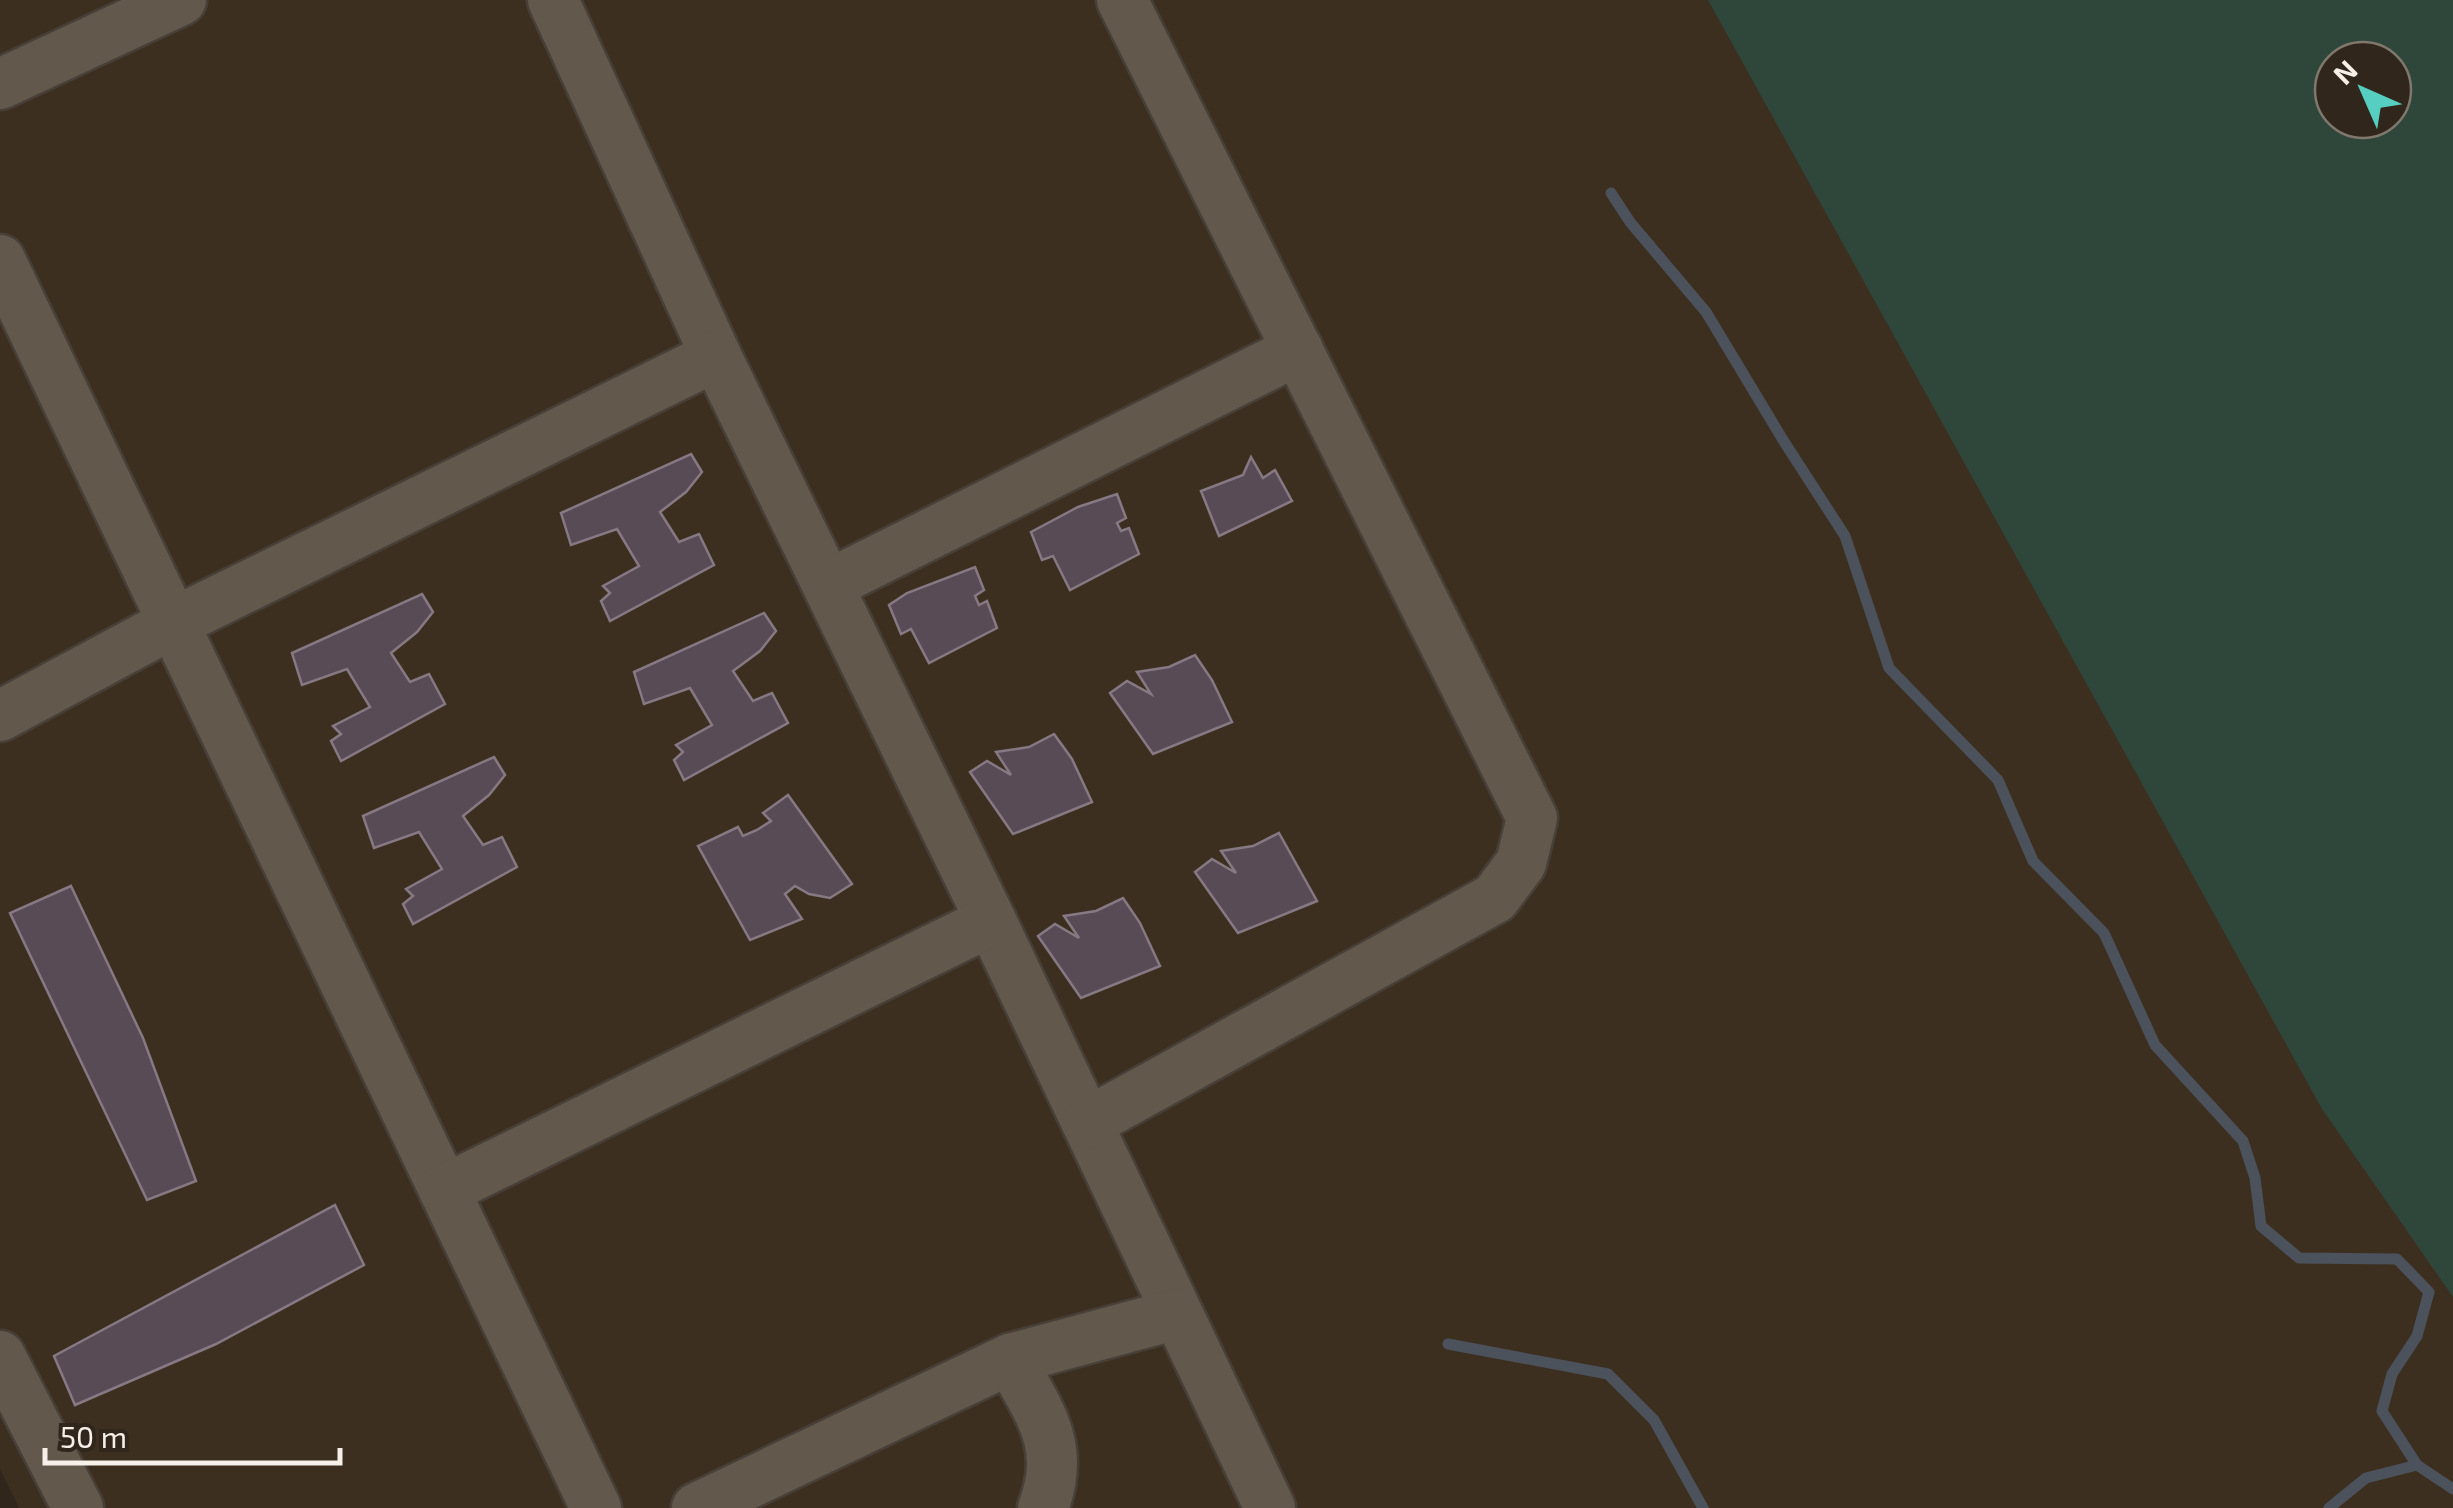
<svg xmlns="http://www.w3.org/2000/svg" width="2453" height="1508" viewBox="0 0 2453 1508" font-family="'Exo 2',sans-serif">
<rect width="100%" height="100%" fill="#30261b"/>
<path fill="#3d2f20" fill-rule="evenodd" d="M0,0H2453V1508H19L0,1469ZM2333,60H2393V120H2333Z"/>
<path fill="#2f463a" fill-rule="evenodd" d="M1708,0H2453V1297L2322,1109ZM2333,60H2393V120H2333Z"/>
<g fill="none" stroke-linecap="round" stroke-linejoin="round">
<g stroke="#4c525c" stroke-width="11">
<polyline points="1611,193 1630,222 1706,312 1783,440 1845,536 1889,668 1998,780 2033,861 2104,933 2155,1045 2243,1141 2255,1178 2261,1226 2299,1258 2397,1259 2429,1292 2417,1336 2392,1374 2382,1411 2417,1465"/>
<polyline points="1448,1344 1608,1374 1654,1420 1703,1508"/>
<polyline points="2329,1508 2366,1478 2417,1465 2453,1489"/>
</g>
</g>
<g fill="#584b55" stroke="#877983" stroke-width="2.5">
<polygon points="691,454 702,472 686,492 660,512 679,542 699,534 714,565 610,621 601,601 610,593 603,586 639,566 617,529 571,545 561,513"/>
<polygon points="1251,457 1263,478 1275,470 1292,501 1219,536 1201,491 1243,475"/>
<polygon points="1117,494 1126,518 1117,523 1121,531 1129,528 1139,554 1070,590 1053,556 1042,560 1031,532 1078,507"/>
<polygon points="975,567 984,590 975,596 979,605 987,601 997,628 929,663 911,629 901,634 889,605 907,593"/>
<polygon points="422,594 433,612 417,632 391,653 410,682 429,674 445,704 341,761 331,741 341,734 333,726 370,707 347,669 302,685 292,653"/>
<polygon points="764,613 776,631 760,651 733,671 753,701 772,693 788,723 684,780 674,760 683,752 676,745 712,725 690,688 644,704 634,672"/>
<polygon points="1195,655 1212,680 1232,722 1153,754 1110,693 1127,681 1151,694 1137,672 1169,667"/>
<polygon points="1054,734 1072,759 1092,802 1013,834 970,772 987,761 1011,775 996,752 1029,747"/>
<polygon points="494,757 505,775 489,795 463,816 483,845 502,837 517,867 413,924 403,904 413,896 406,889 442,869 419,832 374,848 363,816"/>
<polygon points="788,795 852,884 830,898 809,894 795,886 785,894 802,919 750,940 698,846 738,827 743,836 757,830 771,821 763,813"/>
<polygon points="1279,833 1317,901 1238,933 1195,872 1212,859 1236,873 1221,851 1253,846"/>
<polygon points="71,886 143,1038 196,1181 147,1200 10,913"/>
<polygon points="1123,898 1140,923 1160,966 1081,998 1038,936 1055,924 1079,938 1064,916 1096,911"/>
<polygon points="335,1205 364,1265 216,1344 75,1405 54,1356"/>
</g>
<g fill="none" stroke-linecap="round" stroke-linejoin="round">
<defs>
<g id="minor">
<polyline points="553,0 716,356 991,921 1270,1508"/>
<polyline points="0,84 181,0"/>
<polyline points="0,260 596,1508"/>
<polyline points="828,585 1298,350"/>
<polyline points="0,716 173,623 716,356"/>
<polyline points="1087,1123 1495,898 1521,863 1532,818 1122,0"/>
<polyline points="444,1190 991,921"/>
<polyline points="0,1356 78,1508"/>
<polyline points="697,1508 1010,1359"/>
<path d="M1043,1508C1067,1446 1039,1412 1010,1359L1177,1314"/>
</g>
</defs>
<use href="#minor" stroke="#484038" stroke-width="55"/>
<use href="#minor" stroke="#62584c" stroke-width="50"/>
</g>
<g transform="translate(2363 90) rotate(315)"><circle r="48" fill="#30261b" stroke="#80776d" stroke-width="2.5"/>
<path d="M0-8L18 38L0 25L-18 38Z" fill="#57cec2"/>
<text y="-15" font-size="28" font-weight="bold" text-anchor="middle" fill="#f7f0e9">N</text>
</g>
<path d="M45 1448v15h295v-15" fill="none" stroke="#f7f0e9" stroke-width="5"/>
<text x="60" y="1448" font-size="30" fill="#f7f0e9" stroke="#30261b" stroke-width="8" paint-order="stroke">50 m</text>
</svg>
